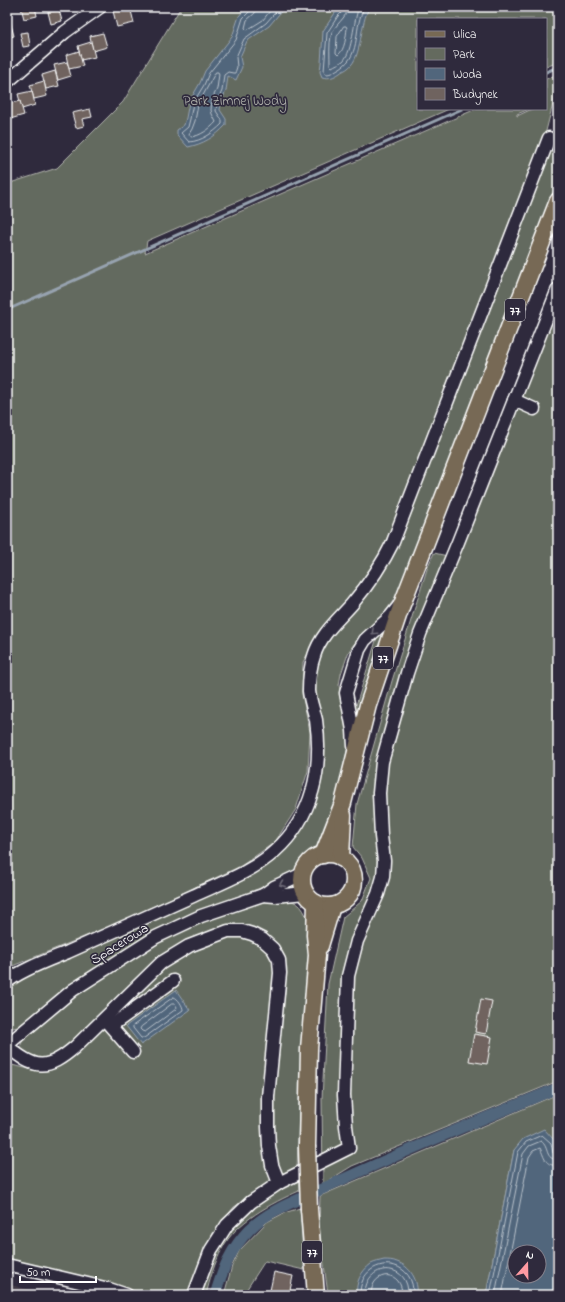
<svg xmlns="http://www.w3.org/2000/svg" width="565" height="1302" viewBox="0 0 565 1302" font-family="'Indie Flower',sans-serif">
<rect width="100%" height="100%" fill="#2f2a3d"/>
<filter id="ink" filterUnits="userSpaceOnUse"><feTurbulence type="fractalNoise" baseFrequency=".025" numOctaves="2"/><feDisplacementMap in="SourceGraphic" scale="8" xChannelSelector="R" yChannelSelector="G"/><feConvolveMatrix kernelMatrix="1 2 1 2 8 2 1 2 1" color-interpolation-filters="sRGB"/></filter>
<g filter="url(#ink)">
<polygon fill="#423b47" points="7,1284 37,1292 52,1295 7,1295"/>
<g fill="#646a5e" stroke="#b2b4ae">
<polygon points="181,7 558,7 558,62 546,67 546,19 418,19 418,109 449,109 147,241 145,253 476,109 529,109 517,114 517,116 532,109 546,109 546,79 558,74 558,84 546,131 508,227 466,342 391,529 376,563 354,593 323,627 303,662 302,694 310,732 308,771 296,809 275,842 241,866 111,926 10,967 7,969 7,184 57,168 123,102"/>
<polygon points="558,109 558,179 397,595 384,614 354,644 349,651 341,674 339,685 347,728 348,742 346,757 331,821 320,845 307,857 293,874 282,880 190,914 135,943 82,976 18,1027 7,1029 7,988 18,978 271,859 315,796 312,698 319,651 376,579 533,192 554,145 557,137 555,126"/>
<polygon points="558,290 558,1081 352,1166 323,1184 322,1099 328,984 343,917 362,901 371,878 362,858 353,847 357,804 392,681 428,566 434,553 452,557"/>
<polygon points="386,627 356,723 354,712 378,634"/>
<path d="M272,899C278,900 286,899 292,901C306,905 309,924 311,936L301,1048L297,1170L283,1175L279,1174L270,1126L284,971L257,931L205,934L65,1050L49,1057L37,1059L21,1051V1044L26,1035L68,1001L138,954L159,942L195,925L254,903Z"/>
<path d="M232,935C247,936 265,943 273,957C275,961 275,968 276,973L273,1174L271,1183L234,1207L213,1233L198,1266L188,1295H147L119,1286L7,1259V1064L34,1070L56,1066L142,985L187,950Z"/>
<polygon points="558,1094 558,1162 555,1141 514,1150 486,1295 328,1295 319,1226 320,1196"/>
<path d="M298,1178L299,1191C272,1203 235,1222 222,1249C214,1264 210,1279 206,1295H199L223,1230L274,1190Z"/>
<polygon points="300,1208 304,1270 265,1261 243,1295 224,1295 232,1266 239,1251 267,1222 284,1213"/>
</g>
<g fill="#51667c" stroke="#97a3b0" fill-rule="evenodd">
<path d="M250,7H285L269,26L247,41L240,57L242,67L236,80L228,76L226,91L221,102L220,110L226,119V125C215,137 203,144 188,147L177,135V130L184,125L186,118L189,102L200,83L205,71L232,37L239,16L245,9Z"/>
<path d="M342,7H370C359,23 363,57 348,68C346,70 342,71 340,73C334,77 330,79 322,77L320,72L321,63L323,31L335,13Z"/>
<polygon points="176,990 190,1010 141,1045 126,1026"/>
<path d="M544,1129L555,1141L558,1162V1295H486L514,1150L523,1139ZM515,1252H539V1276H515Z"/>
<path d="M384,1260C388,1260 393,1260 397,1262C410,1266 419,1281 417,1295H357C355,1283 361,1271 371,1264C375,1262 380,1261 384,1260Z"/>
</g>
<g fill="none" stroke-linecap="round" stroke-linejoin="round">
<g stroke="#b9c2cb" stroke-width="1">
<path d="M251,7L250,11L243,18L236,40L209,73L204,85L193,103L190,119L188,127L181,133L189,142C202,141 213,133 222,124V120L216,111L217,102L222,91L224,75L228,72L233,73H235L237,67L236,57L244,39L266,23L280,7"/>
<polyline points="256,7 255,13 247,20 245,28 247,30 263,20 273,7"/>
<path d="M343,7V11L338,16L327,33L324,71L326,74C332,74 334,71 340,68C363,54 352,26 365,7"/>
<path d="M348,7C348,18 333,25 331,36C329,44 330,56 330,65L332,67C335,65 340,63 343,61C353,51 353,21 359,7"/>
<path d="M344,26H346L347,28C346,36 345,50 338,55L336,53L337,37Z"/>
<path d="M216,72H218L219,74L217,89L212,99L211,110L212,114L216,122C210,129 200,136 191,137L189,134L192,129L195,121L198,105Z"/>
<path d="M174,997C178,998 183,1006 183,1010L144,1038H141L133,1028V1026Z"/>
<polygon points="172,1004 175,1004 177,1007 176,1009 145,1032 142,1031 140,1029 141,1027"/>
<path d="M360,1295C359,1254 416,1255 413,1295"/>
<path d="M365,1295C364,1261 410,1261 408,1295"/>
<path d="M371,1295C371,1269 403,1269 402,1295"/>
<polyline points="490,1295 518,1152 526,1142 542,1135 551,1143 553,1153 558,1155"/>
<path d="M495,1295L523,1154L529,1146L541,1141C550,1148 544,1159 558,1160"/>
<path d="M502,1295L529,1157L533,1151L540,1148C545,1158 544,1165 558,1166"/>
</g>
<g stroke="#97a3b0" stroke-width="3">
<polyline points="546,72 558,67"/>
<polyline points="7,310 462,109"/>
</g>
<path stroke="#51667c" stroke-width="11" d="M215,1295C223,1269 230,1249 250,1229C270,1209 299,1200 324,1188C401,1152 480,1120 558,1088"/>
</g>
<g fill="#6f635f" stroke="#fff">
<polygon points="21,7 35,7 37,16 24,19"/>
<polygon points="130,7 134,23 117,27 113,11"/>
<polygon points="59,10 62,21 51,24 48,12"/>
<polygon points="7,21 10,21 14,36 7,38"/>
<polygon points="28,32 30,46 23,47 20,33"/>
<polygon points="103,33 107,47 93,51 90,36"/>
<polygon points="91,42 95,57 81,60 78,46"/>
<polygon points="79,51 83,66 69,69 66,55"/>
<polygon points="67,62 71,76 58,80 54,65"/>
<polygon points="55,71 59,86 46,89 42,75"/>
<polygon points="44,81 47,96 34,99 30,85"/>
<polygon points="32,91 35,105 22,109 18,94"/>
<polygon points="20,101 24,115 10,119 7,104"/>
<polygon points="90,109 92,117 82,119 84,126 76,128 72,113"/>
<polygon points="481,999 492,1001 486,1034 475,1032"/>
<polygon points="474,1034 492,1037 487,1064 469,1061"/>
<polygon points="274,1272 293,1276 289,1295 269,1295"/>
</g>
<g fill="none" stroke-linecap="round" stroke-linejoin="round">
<defs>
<g id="minor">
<polyline points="7,82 65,32 100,7"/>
<polyline points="514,400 534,409"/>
<polyline points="354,746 353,730 346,693 359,650 365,640 390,617 399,606"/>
<polyline points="263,895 275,896 305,893"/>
<path d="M7,982C20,970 51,959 68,952C110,933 151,915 193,896C221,883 252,872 275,851C313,817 323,768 316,720C314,711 310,701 309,691C309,680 310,667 314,656C320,635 338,620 352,604C368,585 382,565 393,542L549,138"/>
<polyline points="106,1021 133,1052"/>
<polyline points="111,1026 173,981"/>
<polyline points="7,1045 73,990 156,937 201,916 263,895 274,887 302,874"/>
<path d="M7,1046C35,1070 47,1071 75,1047L161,963L189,946L228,931H242L252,934L262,939L273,949L279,960L280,973L268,1097V1127L269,1146L272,1165L279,1183"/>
<polyline points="7,1265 109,1289 127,1295"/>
<polyline points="194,1295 211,1250 227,1225 251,1202 279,1183 349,1148 346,1126 344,1095 348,976 357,941 378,894 383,877 384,861 381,836 379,793 382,762 407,673 420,634 458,542 558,289"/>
</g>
<g id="major">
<circle cx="328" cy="880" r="26"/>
<polyline points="323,855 343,803 368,705 401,607 558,201"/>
<polyline points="341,858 343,815"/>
<polyline points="320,946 332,906"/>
<polyline points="307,1146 309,1049 317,955 315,935 316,903"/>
<polyline points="309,1209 316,1295"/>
</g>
</defs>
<use href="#minor" stroke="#fff" stroke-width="15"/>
<use href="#major" stroke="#fff" stroke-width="19"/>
<use href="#minor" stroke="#2f2a3d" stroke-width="12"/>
<use href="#major" stroke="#776954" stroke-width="16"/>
<defs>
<polyline id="major-bridge" points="307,1146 309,1209"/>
</defs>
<use href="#major-bridge" stroke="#fff" stroke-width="19" stroke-linecap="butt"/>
<use href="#major-bridge" stroke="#776954" stroke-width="16"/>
</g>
<defs><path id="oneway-chevron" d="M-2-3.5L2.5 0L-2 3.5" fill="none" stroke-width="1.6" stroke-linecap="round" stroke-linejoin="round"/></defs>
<g stroke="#6d6a77">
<use href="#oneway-chevron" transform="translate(374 632) rotate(137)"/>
<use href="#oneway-chevron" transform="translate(282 884) rotate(158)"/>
</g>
</g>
<g text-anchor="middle" stroke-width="3.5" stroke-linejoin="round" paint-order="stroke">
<g fill="#2f2a3d" stroke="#c1bfc5" stroke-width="1">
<rect x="505" y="299" width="20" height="22" rx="3"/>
<rect x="373" y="647" width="20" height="22" rx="3"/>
<rect x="302" y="1241" width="20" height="22" rx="3"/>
</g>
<g font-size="13" font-weight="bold" fill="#fff">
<text x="515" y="315">77</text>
<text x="383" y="663">77</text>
<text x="312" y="1257">77</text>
</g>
<g font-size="14" fill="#b2b4ae" stroke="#2f2a3d">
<text x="235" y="105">Park Zimnej Wody</text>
</g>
<g font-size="14" fill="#fff" stroke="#2f2a3d">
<text transform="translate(119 943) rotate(-32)" y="5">Spacerowa</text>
</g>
</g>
<rect width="565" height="1302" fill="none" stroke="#2f2a3d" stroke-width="24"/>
<rect x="12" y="12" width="541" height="1278" fill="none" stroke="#fff" stroke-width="1.5" filter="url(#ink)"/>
<rect x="417" y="18" width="130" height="92" fill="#2f2a3d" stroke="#827f8b"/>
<rect x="425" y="31" width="20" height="6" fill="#776954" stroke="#827f8b"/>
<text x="453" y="38" font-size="12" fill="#ffffff">Ulica</text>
<rect x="425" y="48" width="20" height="12" fill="#646a5e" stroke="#827f8b"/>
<text x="453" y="58" font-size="12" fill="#ffffff">Park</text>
<rect x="425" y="68" width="20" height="12" fill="#51667c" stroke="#827f8b"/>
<text x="453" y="78" font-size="12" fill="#ffffff">Woda</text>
<rect x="425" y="88" width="20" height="12" fill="#6f635f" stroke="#827f8b"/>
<text x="453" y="98" font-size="12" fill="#ffffff">Budynek</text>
<g transform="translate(527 1264) rotate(20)"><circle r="19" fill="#2f2a3d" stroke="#827f8b"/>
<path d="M0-3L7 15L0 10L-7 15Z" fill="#ff9aa2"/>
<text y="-6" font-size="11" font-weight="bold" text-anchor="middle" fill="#ffffff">N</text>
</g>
<path d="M20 1276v6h76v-6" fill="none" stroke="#ffffff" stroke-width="2"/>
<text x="26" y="1276" font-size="12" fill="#ffffff" stroke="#2f2a3d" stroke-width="3" paint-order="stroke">50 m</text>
</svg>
